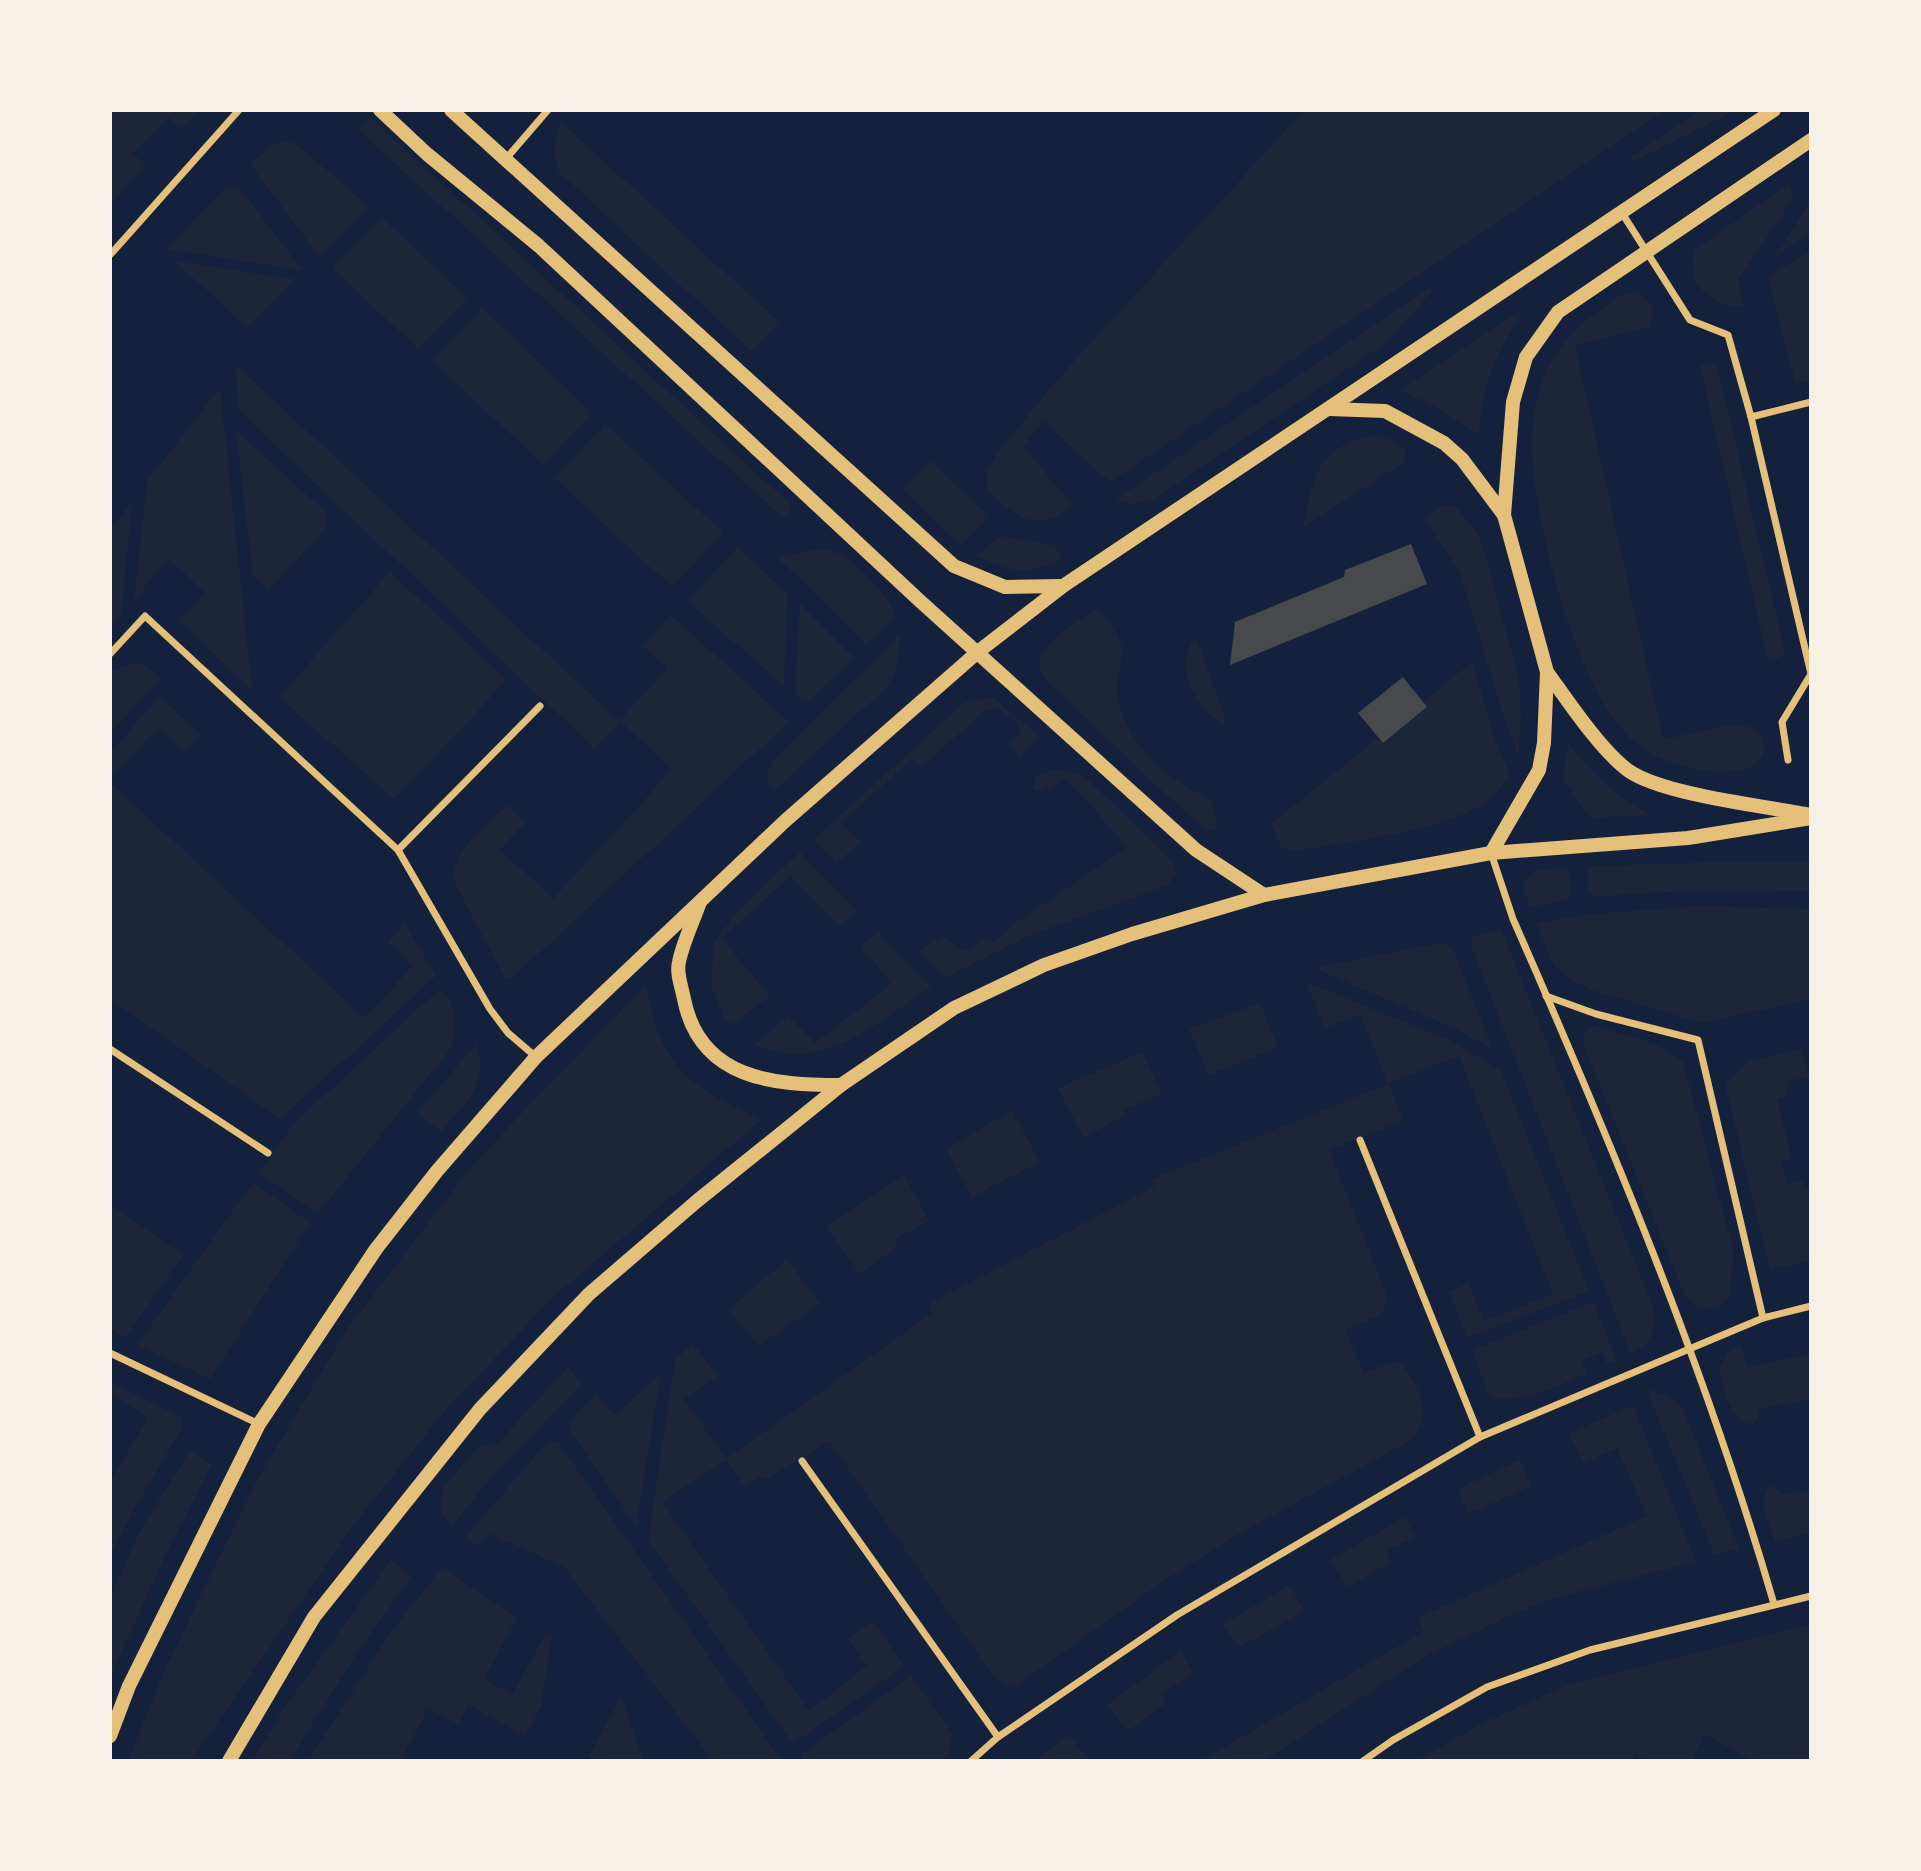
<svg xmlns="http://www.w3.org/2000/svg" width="1921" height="1871" viewBox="0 0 1921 1871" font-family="'PT Serif',serif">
<rect width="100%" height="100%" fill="#14213d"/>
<g fill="#1d2539">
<polygon points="110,110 199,110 181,130 169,117 132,153 146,165 110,205"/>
<path d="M1304,110H1665L1110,482L1043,421L1023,447L1074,506C1033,533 1020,520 987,490V471L996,455L1056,381Z"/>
<polygon points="1701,110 1736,110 1633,162 1630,157"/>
<polygon points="370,117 791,505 790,514 781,516 357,129"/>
<path d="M562,123L779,322L751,351L559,172C553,152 552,142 562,123Z"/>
<polygon points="287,141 299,146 369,207 319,256 250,164 271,146"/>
<path d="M1791,182L1793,199L1738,280L1744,305C1722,310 1709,297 1694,282L1693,251Z"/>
<polygon points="238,186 302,270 166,249 224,189"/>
<polygon points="1811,203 1811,233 1776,255 1808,205"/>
<polygon points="382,218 467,298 418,349 333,268"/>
<polygon points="1811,251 1811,383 1795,381 1768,276"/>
<polygon points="175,261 294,279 247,328"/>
<path d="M1430,287L1433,290L1386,343L1152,500C1139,504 1128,506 1116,499Z"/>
<path d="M1633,292L1642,294L1654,309L1650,326L1575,346L1663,739C1693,736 1731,716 1759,731L1764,745L1763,756L1749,769C1711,776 1669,768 1638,745C1577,698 1533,520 1532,445C1532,422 1536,399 1544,377C1559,339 1590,316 1623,294Z"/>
<path d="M1526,307C1498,348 1481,385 1479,435L1434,406L1400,390Z"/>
<polygon points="482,308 592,413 543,465 432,360"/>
<polygon points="1716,362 1785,652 1780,658 1768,660 1700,366"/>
<path d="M236,365L619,721L667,669L642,646L671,615L789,722L511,979L505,978L455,884C448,851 486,827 507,805L525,823L500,849L553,899L672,770L620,721L594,748L576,731L238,410Z"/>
<polygon points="220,388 252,690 179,621 205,593 170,559 143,587 146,590 134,603 147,481"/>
<polygon points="605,424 723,533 672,587 554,478"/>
<polygon points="236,431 326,512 326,528 269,590 253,576"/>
<path d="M1372,435C1385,438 1399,439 1406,452L1403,463L1303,527C1314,477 1315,449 1372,435Z"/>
<polygon points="930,461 984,512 986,521 961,546 902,490"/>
<polygon points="132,502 121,615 110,626 110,529"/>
<polygon points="1443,506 1456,507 1477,532 1485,554 1519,680 1521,714 1519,756 1506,724 1460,573 1424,517"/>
<path d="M1000,536L1054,545L1063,558C1031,575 1007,573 976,555Z"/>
<polygon points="737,547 787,593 784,686 687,601"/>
<path d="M820,549C848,548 885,591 896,615L866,645L778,558Z"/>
<polygon points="390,572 507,680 394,799 279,697"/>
<polygon points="800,604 854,658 805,704 795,695"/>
<path d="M1098,608C1104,617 1119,633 1121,644C1124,656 1117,673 1117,687C1119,739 1168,782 1212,800L1218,826L1215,830H1208L1190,817L1045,679C1043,675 1039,668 1039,664C1038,643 1082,619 1098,608Z"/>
<polygon points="900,635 895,675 886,688 773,791 766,776 773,760"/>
<path d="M1196,637L1226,720L1223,724C1196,707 1170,666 1196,637Z"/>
<polygon points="135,662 143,664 161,678 110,733 110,672"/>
<path d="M1472,662L1498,749L1510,773C1505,780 1500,789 1494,795C1459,830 1344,842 1295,851L1282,848L1271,824L1378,738L1383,743L1427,708L1423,702Z"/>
<polygon points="160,697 201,735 184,752 158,728 110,779 110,752"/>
<polygon points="992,697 1039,736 1019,756 1009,743 1021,733 1018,725 998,708 985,710 923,766 912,759 842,822 860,842 837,863 813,840 965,702"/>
<path d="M1568,743C1592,774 1615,796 1650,815L1589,818L1563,779Z"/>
<polygon points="1056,769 1085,777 1174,863 1176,874 1168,885 1026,937 945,978 919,951 942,936 965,951 987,937 994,943 1017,922 1128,847 1066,779 1042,792 1033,789 1035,777"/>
<polygon points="110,782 364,1018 413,966 388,942 405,924 436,976 280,1119 110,999"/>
<polygon points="800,852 857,911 839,926 791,876 721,938 770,996 732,1025 725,1019 712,988 713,944 735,914"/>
<polygon points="1766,861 1811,862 1811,891 1666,892 1594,897 1588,891 1587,866"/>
<path d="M1568,868L1571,892L1567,900L1530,907L1523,888C1526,866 1551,869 1568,868Z"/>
<polygon points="1702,906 1811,909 1811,999 1702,1023 1589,989 1569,978 1554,966 1536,923 1593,914"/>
<path d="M1501,929L1654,1309C1658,1330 1651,1344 1631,1354L1473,951L1471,942L1474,936Z"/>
<path d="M878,932L931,987C890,1014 844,1055 792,1054C780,1053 766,1048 755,1045L788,1016L815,1043L891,984L861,946Z"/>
<polygon points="1439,943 1448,945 1454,952 1493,1050 1458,1030 1314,968"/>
<path d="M1306,982L1452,1041L1501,1071L1589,1291L1467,1338L1449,1292L1468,1283L1484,1321L1553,1294L1459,1056L1389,1083L1403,1121L1329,1150L1386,1293L1385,1308L1378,1316L1345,1330L1364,1373L1397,1360C1409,1370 1425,1397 1423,1414C1422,1424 1417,1432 1412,1440L1242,1532L1162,1582L1020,1683L1009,1686L994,1677L829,1441L769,1478L759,1477L745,1488L726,1460L662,1502L809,1711L867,1666L848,1639L873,1621L904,1666L793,1744L648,1540L675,1360L693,1343L718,1376L684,1399L726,1459L932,1313L928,1304L1154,1187L1152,1179L1388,1084L1360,1014L1325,1028Z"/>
<path d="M645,986C650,1003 653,1023 661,1039C680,1083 721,1100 761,1120L558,1293L452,1402L355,1523L191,1761H128L165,1669L257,1480L348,1328L474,1163Z"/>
<path d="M439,990C458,1001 457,1029 451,1048L318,1213L259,1173L294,1123Z"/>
<polygon points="1260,1003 1278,1047 1209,1075 1189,1029"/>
<path d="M1595,1026C1623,1035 1662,1041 1683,1062L1734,1253L1729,1296L1721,1307L1699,1310L1685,1296L1582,1041L1588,1028Z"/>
<path d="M477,1044C489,1087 466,1102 441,1132L417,1112Z"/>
<polygon points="1800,1049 1810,1076 1784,1082 1787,1096 1777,1099 1792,1159 1782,1162 1787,1184 1803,1181 1804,1189 1811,1187 1811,1261 1770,1269 1727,1092 1727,1082 1748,1062"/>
<polygon points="1142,1052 1162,1094 1124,1110 1125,1115 1084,1138 1058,1088"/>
<polygon points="1012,1110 1040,1162 972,1197 946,1149"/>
<polygon points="904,1175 929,1221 895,1239 898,1246 860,1274 826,1227"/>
<polygon points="253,1182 310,1223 210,1379 137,1345"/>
<polygon points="110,1204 183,1255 126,1337 110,1330"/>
<polygon points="787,1259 820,1304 758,1346 729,1309"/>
<path d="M1593,1302L1617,1360L1607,1364L1601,1352L1582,1361L1587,1373C1554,1387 1526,1404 1490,1398L1472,1350Z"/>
<path d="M1739,1346L1743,1350L1748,1367L1811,1354V1399L1760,1409L1757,1420L1752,1424C1731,1423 1721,1386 1720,1367L1727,1353Z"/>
<polygon points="568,1367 581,1384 484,1486 452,1526 441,1513 441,1497 445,1486 477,1448 498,1443"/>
<polygon points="660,1375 660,1379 636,1526 569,1429 569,1421 596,1394 615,1415"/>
<polygon points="110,1382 182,1418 183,1426 136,1506 110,1555 110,1483 148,1417 110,1394"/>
<polygon points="1646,1389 1669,1396 1682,1407 1739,1549 1715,1555"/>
<polygon points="1633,1405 1696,1562 1553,1598 1510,1615 1424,1657 1264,1761 1201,1761 1424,1631 1417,1618 1647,1516 1617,1448 1584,1463 1569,1434"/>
<polygon points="548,1441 558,1442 782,1761 713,1761 564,1567 490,1534 479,1546 465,1537"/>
<polygon points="190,1451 212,1464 166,1554 110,1677 110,1598 139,1533"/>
<polygon points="1520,1460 1531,1486 1468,1514 1458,1489"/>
<path d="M1771,1485L1784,1495L1811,1490V1533L1775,1541C1769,1522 1756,1501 1771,1485Z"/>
<polygon points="1405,1517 1416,1537 1387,1550 1391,1562 1348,1587 1330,1560"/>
<polygon points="391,1560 411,1577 361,1647 289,1761 252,1761 283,1710"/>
<polygon points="442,1567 517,1618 484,1679 512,1695 546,1633 552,1637 541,1706 525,1736 469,1705 458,1724 428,1709 400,1761 308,1761 388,1636"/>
<polygon points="1289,1585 1305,1611 1240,1647 1222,1625"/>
<polygon points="1809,1625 1811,1761 1753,1761 1704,1734 1692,1761 1646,1761 1635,1753 1631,1761 1417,1761 1479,1725 1572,1683"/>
<polygon points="1181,1651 1194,1674 1161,1693 1166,1703 1128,1731 1107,1705"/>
<polygon points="911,1676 952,1733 950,1752 942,1761 804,1761 800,1755"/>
<polygon points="621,1697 644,1761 598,1761 589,1756"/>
<polygon points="1069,1735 1090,1761 1035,1761"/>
</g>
<g fill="#48494c">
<polygon points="1411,544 1427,584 1230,665 1235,622 1344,577 1345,570"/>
<polygon points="1403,677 1427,707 1383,743 1358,713"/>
</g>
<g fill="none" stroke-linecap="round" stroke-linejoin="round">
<g stroke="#e5c07b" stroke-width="7">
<polyline points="504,161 548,110"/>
<polyline points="1622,213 1690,320 1728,335 1751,417 1811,674 1782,722 1788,760"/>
<polyline points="110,255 239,110"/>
<polyline points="1751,417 1811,402"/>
<polyline points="110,654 145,616 398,850 490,1009 508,1033 536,1057"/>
<polyline points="398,850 540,706"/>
<path d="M1491,853L1513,919C1611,1142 1706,1370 1774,1604"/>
<polyline points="1546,996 1596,1014 1698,1040 1763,1318"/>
<polyline points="110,1049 268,1153"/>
<polyline points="1360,1140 1480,1437"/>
<polyline points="110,1353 259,1424"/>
<polyline points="802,1461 998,1737"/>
<polyline points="971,1761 998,1737 1177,1615 1480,1437 1763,1318 1811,1306"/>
<polyline points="1363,1761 1393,1740 1487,1687 1590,1650 1811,1596"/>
</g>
<g stroke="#e5c07b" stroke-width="14">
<polyline points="380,110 427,154 539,246 920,601 1196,850 1264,895"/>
<polyline points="451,110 954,566 1005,587 1063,586"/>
<polyline points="1329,409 1385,411 1444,443 1462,459 1504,515"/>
<path d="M1547,672C1568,701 1601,751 1629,771C1664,795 1765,806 1811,815"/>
<polyline points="1491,853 1539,770 1544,743 1547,672 1504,515 1513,402 1526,357 1558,312 1811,140"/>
<path d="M700,902C693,922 683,942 679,962C676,973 682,988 684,999C700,1080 774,1085 841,1085"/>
<polyline points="110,1736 129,1686 259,1424 376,1249 437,1171 536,1057 785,821 979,651 1063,586 1774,110"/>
<polyline points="229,1761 314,1617 480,1409 589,1294 697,1201 841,1085 954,1008 1044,965 1132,934 1264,895 1491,853 1688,838 1811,818"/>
</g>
</g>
<rect width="1921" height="1871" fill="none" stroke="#f6f1e7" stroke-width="224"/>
</svg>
